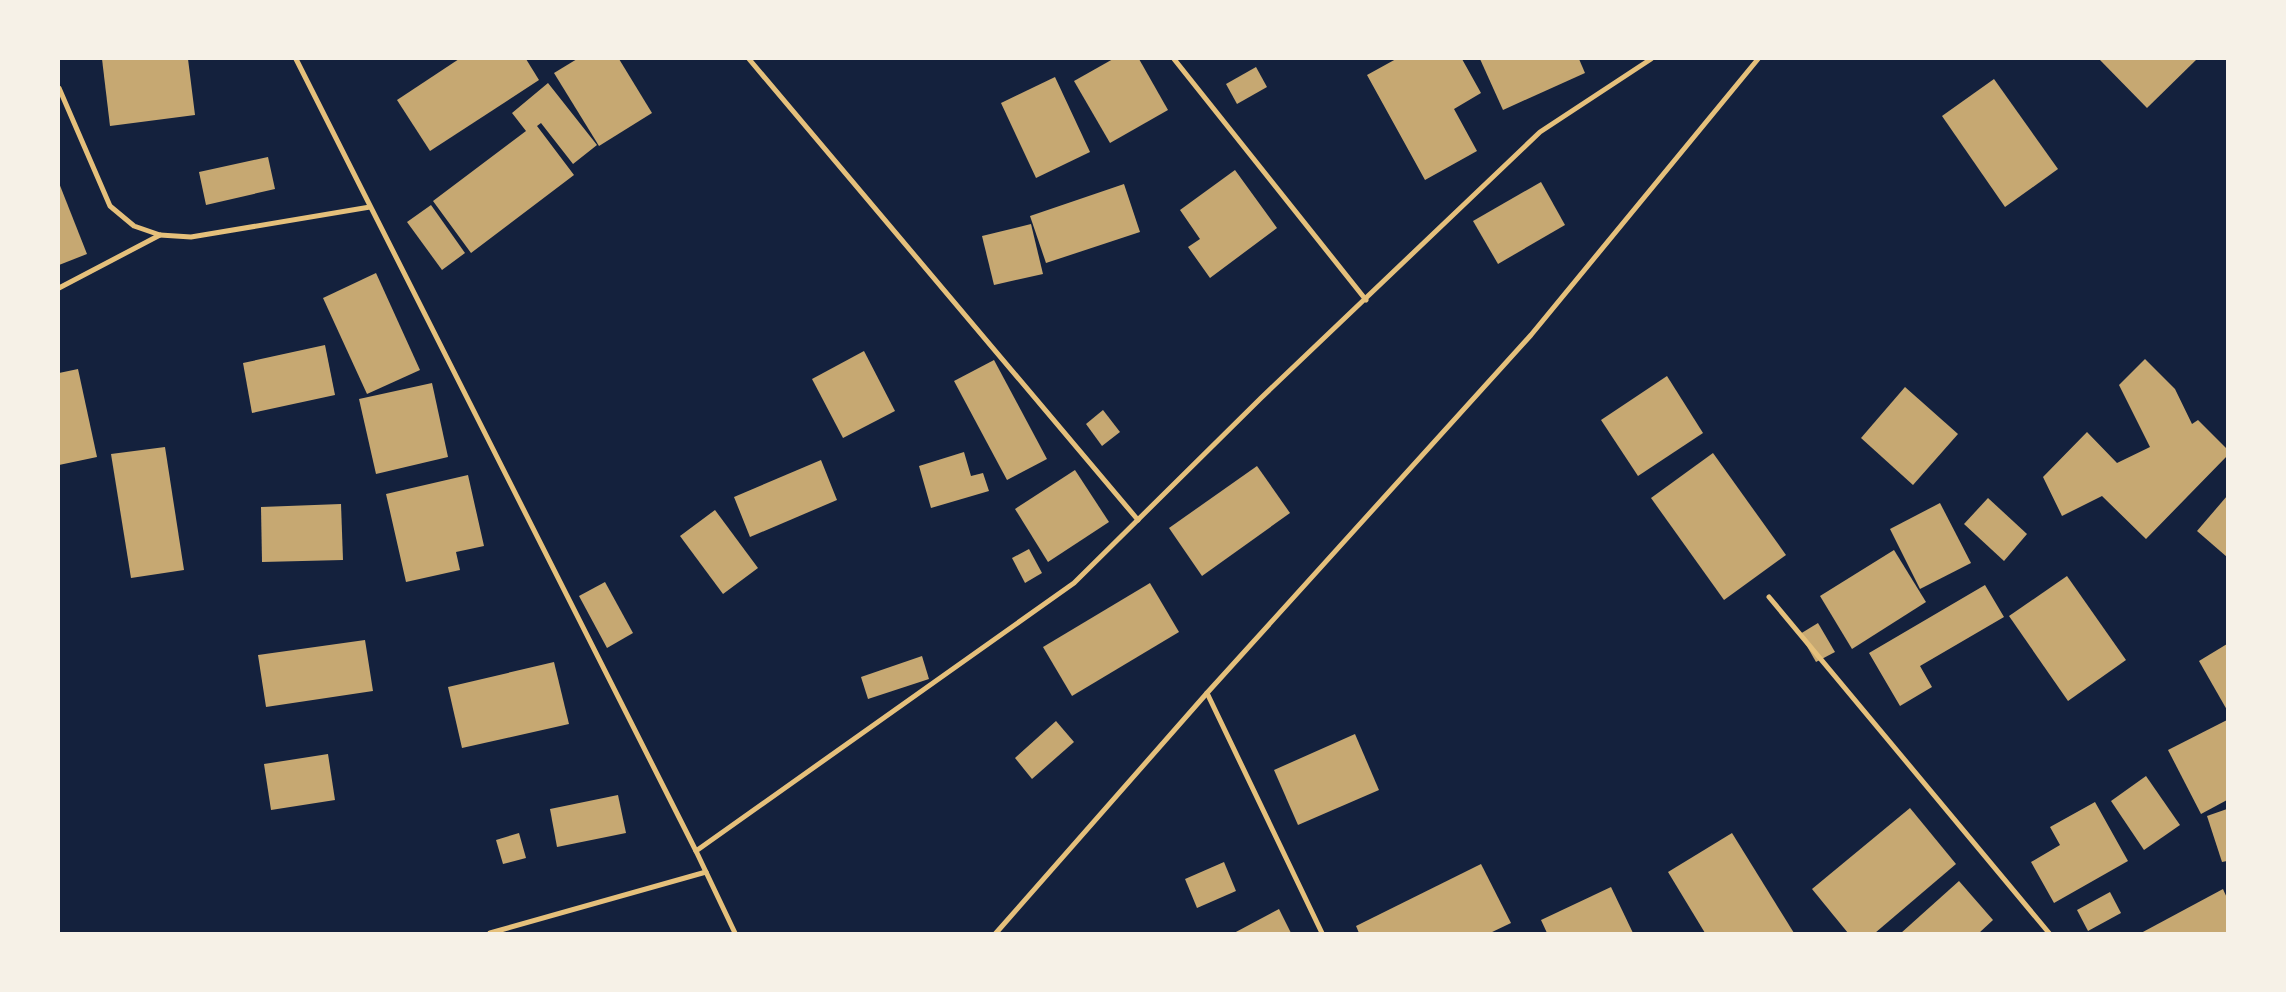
<svg xmlns="http://www.w3.org/2000/svg" width="2286" height="992" viewBox="0 0 2286 992" font-family="'Space Grotesk',sans-serif">
<rect width="100%" height="100%" fill="#14213d"/>
<g fill="#c6a872">
<polygon points="102,59 188,59 195,115 110,126"/>
<polygon points="459,59 526,59 539,80 430,151 397,100"/>
<polygon points="577,59 619,59 652,113 599,146 554,73"/>
<polygon points="1113,59 1139,59 1168,110 1110,143 1074,81"/>
<polygon points="1396,59 1462,59 1481,93 1454,109 1477,151 1425,180 1367,75"/>
<polygon points="1480,59 1579,59 1585,73 1503,110"/>
<polygon points="2099,59 2197,59 2147,108"/>
<polygon points="1256,67 1267,87 1237,104 1226,84"/>
<polygon points="1055,77 1090,152 1036,178 1001,103"/>
<polygon points="1994,79 2058,169 2005,207 1942,116"/>
<polygon points="548,83 597,145 573,164 541,123 537,126 574,175 471,253 433,201 526,131 512,113"/>
<polygon points="268,157 275,189 206,205 199,172"/>
<polygon points="1235,170 1277,228 1210,278 1188,247 1200,239 1180,210"/>
<polygon points="1541,182 1565,225 1498,264 1473,221"/>
<polygon points="59,183 87,254 59,265"/>
<polygon points="1124,184 1140,232 1046,263 1030,216"/>
<polygon points="431,205 465,253 442,270 407,222"/>
<polygon points="1031,224 1043,274 994,285 982,236"/>
<polygon points="376,273 420,370 367,394 323,298"/>
<polygon points="325,345 335,395 252,413 243,363"/>
<polygon points="864,351 895,411 843,438 812,379"/>
<polygon points="2145,359 2175,389 2192,424 2198,420 2227,449 2227,456 2146,539 2102,496 2062,516 2043,477 2087,432 2117,463 2150,447 2119,385"/>
<polygon points="994,360 1047,459 1007,480 954,381"/>
<polygon points="78,369 97,457 59,465 59,373"/>
<polygon points="1667,376 1703,433 1638,476 1601,420"/>
<polygon points="432,383 448,457 376,474 359,399"/>
<polygon points="1905,387 1958,434 1913,485 1861,438"/>
<polygon points="1103,410 1120,432 1102,446 1086,424"/>
<polygon points="165,447 184,570 131,578 111,454"/>
<polygon points="964,452 971,476 983,473 989,491 931,508 919,466"/>
<polygon points="1713,453 1786,555 1724,600 1651,498"/>
<polygon points="821,460 837,500 750,537 734,497"/>
<polygon points="1257,466 1290,513 1202,576 1169,528"/>
<polygon points="1075,470 1109,522 1048,562 1015,509"/>
<polygon points="468,475 484,546 456,552 460,570 406,582 386,494"/>
<polygon points="2227,496 2227,557 2197,531"/>
<polygon points="1988,498 2027,534 2004,561 1964,524"/>
<polygon points="1940,503 1971,563 1920,589 1890,529"/>
<polygon points="341,504 343,560 262,562 261,507"/>
<polygon points="715,510 758,568 723,594 680,536"/>
<polygon points="1029,549 1042,573 1025,583 1012,558"/>
<polygon points="1894,550 1926,602 1852,649 1820,596"/>
<polygon points="2067,576 2126,660 2068,701 2009,616"/>
<polygon points="605,582 633,633 607,648 579,596"/>
<polygon points="1150,583 1179,632 1072,696 1043,647"/>
<polygon points="1985,585 2004,617 1920,666 1932,687 1900,706 1869,653"/>
<polygon points="1818,623 1835,652 1816,662 1800,634"/>
<polygon points="365,640 373,691 266,707 258,655"/>
<polygon points="2227,644 2227,710 2199,661"/>
<polygon points="922,656 929,679 868,699 861,677"/>
<polygon points="554,662 569,724 462,748 448,687"/>
<polygon points="2227,720 2227,800 2201,814 2168,750"/>
<polygon points="1056,721 1074,742 1032,779 1015,758"/>
<polygon points="1355,734 1379,790 1298,825 1274,770"/>
<polygon points="328,754 335,800 271,810 264,764"/>
<polygon points="2146,776 2180,825 2144,850 2111,801"/>
<polygon points="618,795 626,833 557,847 550,809"/>
<polygon points="2095,802 2128,861 2054,903 2031,862 2060,845 2050,827"/>
<polygon points="1910,808 1956,864 1875,933 1848,933 1812,889"/>
<polygon points="2227,809 2227,861 2222,862 2207,816"/>
<polygon points="519,833 526,858 503,864 496,840"/>
<polygon points="1732,833 1794,933 1705,933 1668,872"/>
<polygon points="1224,862 1236,891 1197,908 1185,879"/>
<polygon points="1481,864 1511,923 1490,933 1359,933 1356,926"/>
<polygon points="1959,881 1993,920 1979,933 1901,933"/>
<polygon points="1611,887 1633,933 1547,933 1541,920"/>
<polygon points="2223,889 2227,898 2227,933 2141,933"/>
<polygon points="2110,892 2121,913 2088,931 2077,910"/>
<polygon points="1279,909 1291,933 1234,933"/>
</g>
<g fill="none" stroke-linecap="round" stroke-linejoin="round">
<g stroke="#e5c07b" stroke-width="5">
<polyline points="296,59 696,851 735,933"/>
<polyline points="749,59 1138,520"/>
<polyline points="1174,59 1366,300"/>
<polyline points="59,88 110,206 134,226 160,235 191,237 370,207"/>
<polyline points="59,288 160,235"/>
<polyline points="1769,597 2049,933"/>
<polyline points="1207,693 1322,933"/>
<polyline points="696,851 1074,583 1261,398 1540,132 1651,59"/>
<polyline points="490,933 706,872"/>
<polyline points="996,933 1207,693 1531,335 1758,59"/>
</g>
</g>
<rect width="2286" height="992" fill="none" stroke="#f6f1e7" stroke-width="120"/>
</svg>
